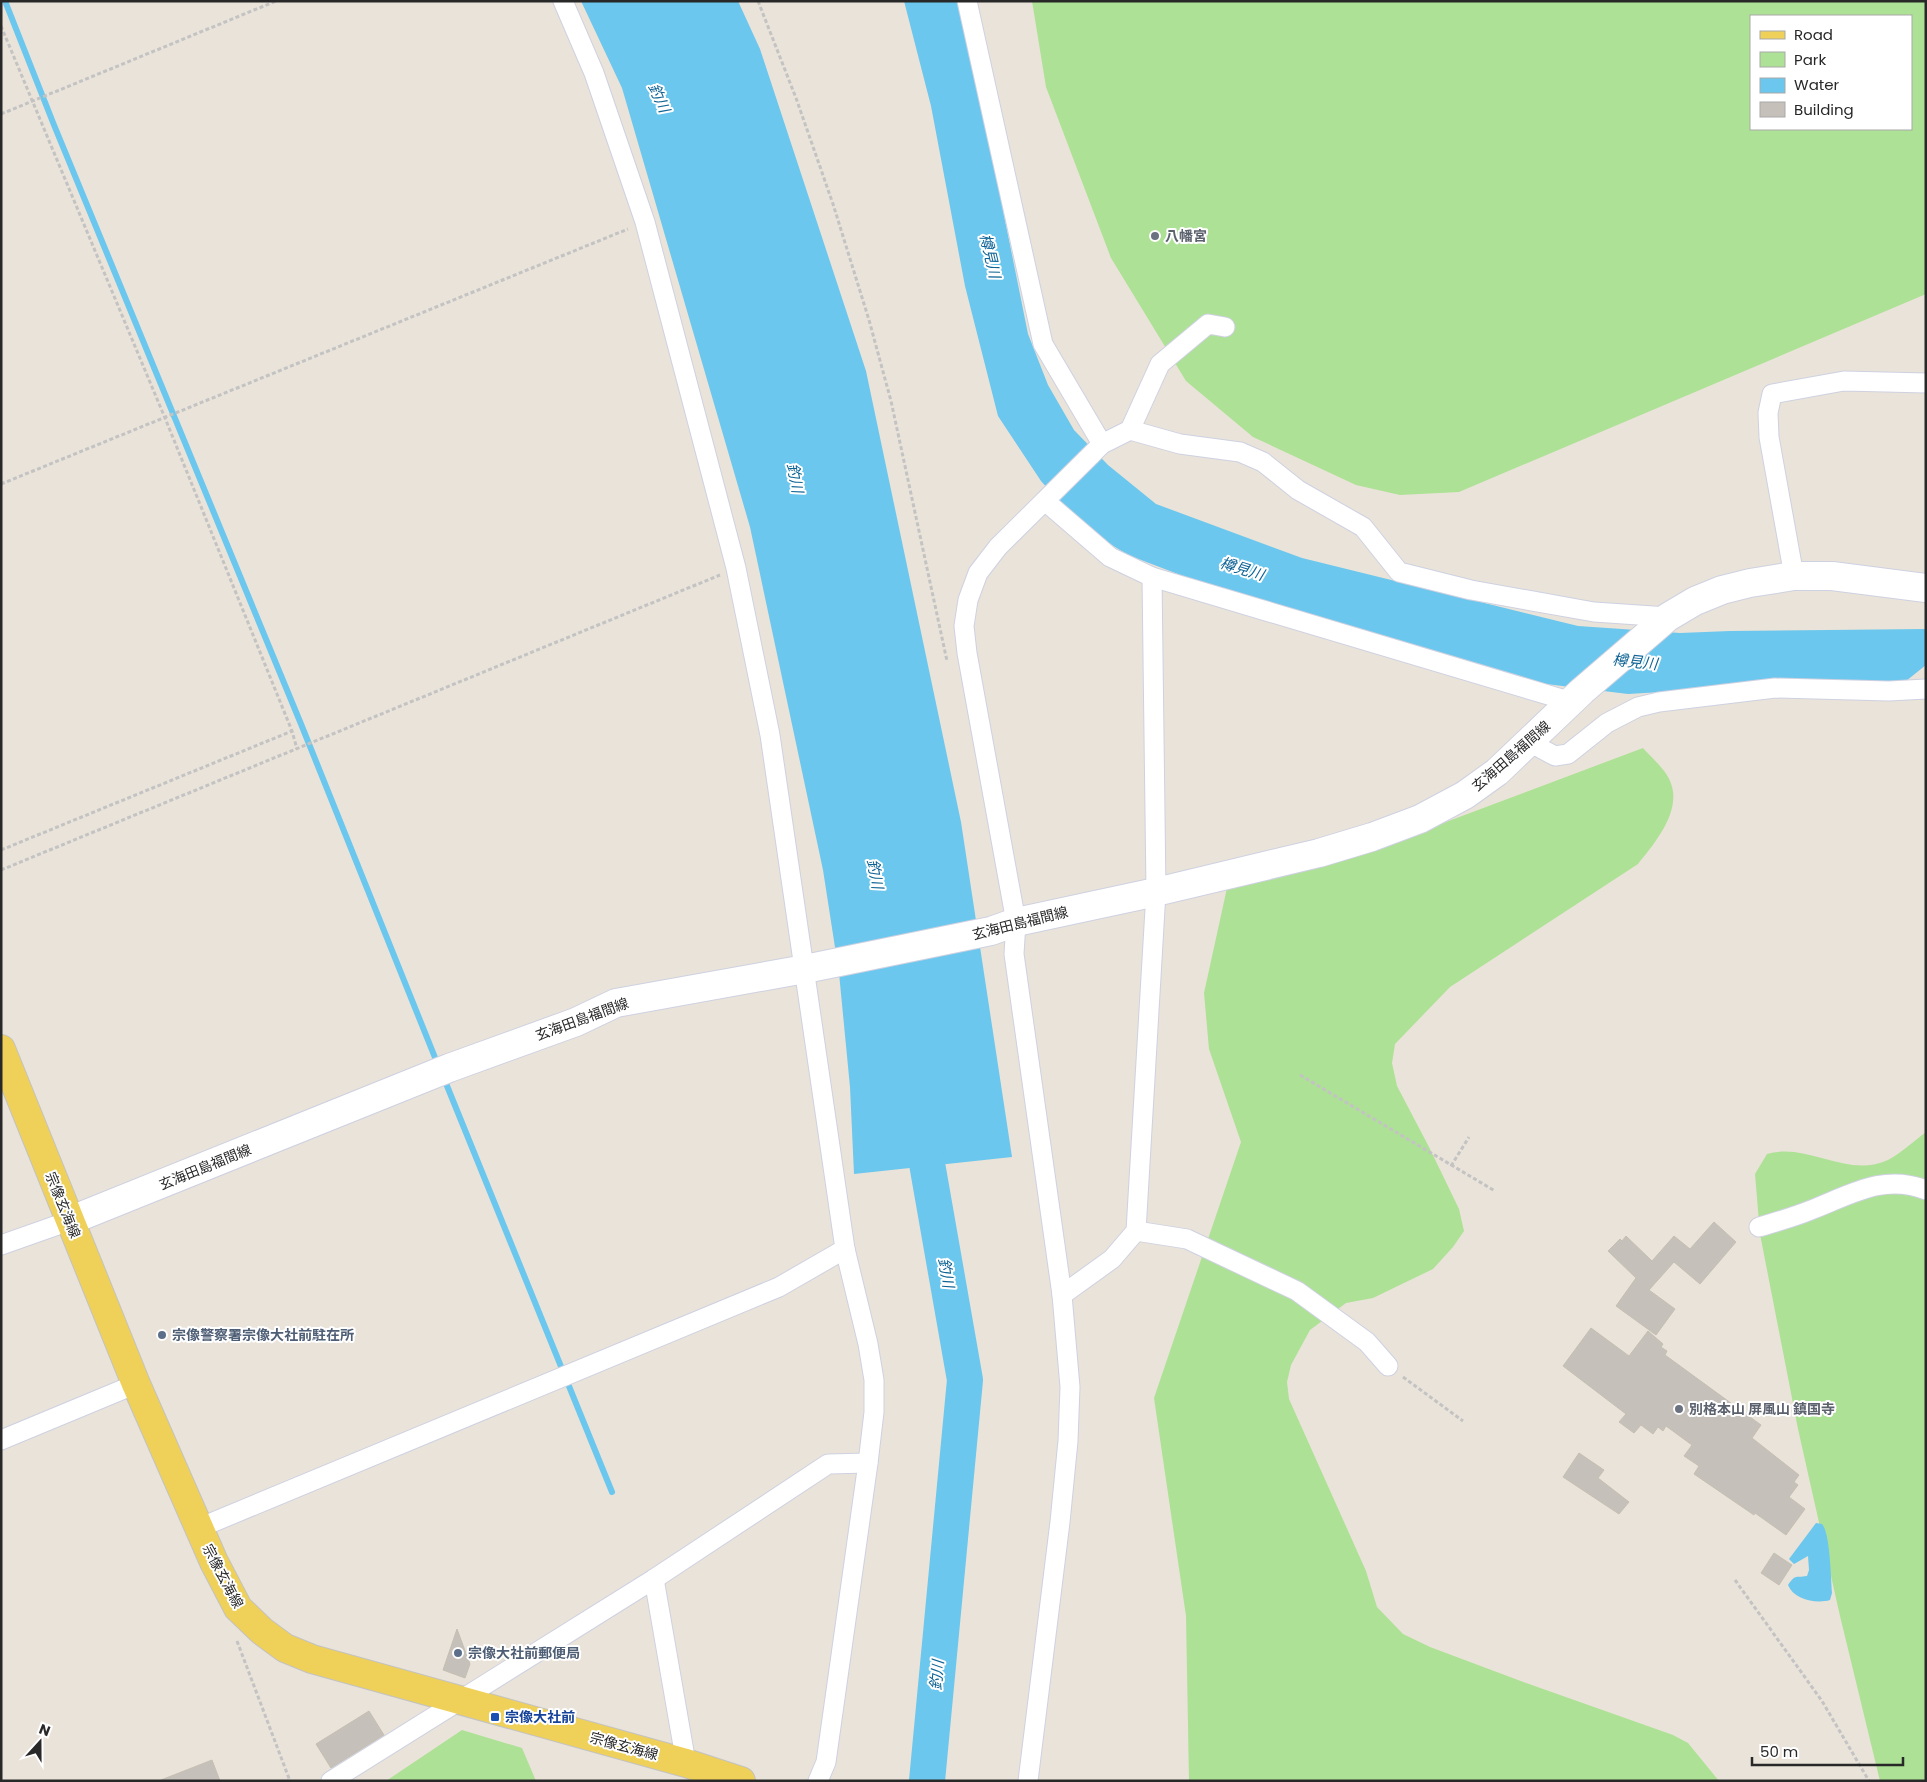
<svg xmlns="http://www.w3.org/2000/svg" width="1927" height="1782" viewBox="0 0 1927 1782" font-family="Poppins,'Noto Sans JP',sans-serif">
<rect width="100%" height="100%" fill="#eae3d9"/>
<g fill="#ade195" fill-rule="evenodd">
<path d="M1032,1H1926V294L1459,492L1400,495L1356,485L1253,437L1186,381L1111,258L1046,87ZM1751,16H1911V129H1751Z"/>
<path d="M1643,748C1650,756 1666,770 1670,781C1683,810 1655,843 1638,864L1450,987L1395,1044L1392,1063L1397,1086L1429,1147L1459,1209L1464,1231L1453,1247L1433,1269L1373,1298L1346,1303L1310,1330L1291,1365L1287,1382L1289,1399L1366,1571L1377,1607L1403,1634L1430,1647L1529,1684L1673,1735L1688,1743L1719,1781H1189L1186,1616L1154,1398L1241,1142L1209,1049L1204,993L1227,888L1244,885L1350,858Z"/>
<path d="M1926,1132V1781H1880L1840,1616L1798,1429L1760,1234L1755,1174L1767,1154C1808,1142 1847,1179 1888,1160C1901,1153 1914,1141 1926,1132Z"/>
<polygon points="462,1730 522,1748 536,1781 386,1781"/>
</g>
<g fill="#6bc7ed">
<polygon points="581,1 738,1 760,49 866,371 961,822 1012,1157 854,1174 850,1087 839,973 823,870 750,527 622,88"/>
<polygon points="904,1 957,1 965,22 1028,334 1048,385 1074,430 1108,465 1156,504 1302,558 1578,626 1680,633 1730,631 1926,629 1926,665 1906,681 1846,681 1628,694 1546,684 1212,587 1128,555 1099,537 1066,509 1041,481 998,416 965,286 931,106"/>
<path d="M1816,1523L1822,1524C1830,1532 1831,1579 1832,1593L1830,1600C1817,1604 1794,1600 1788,1585C1796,1574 1794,1578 1807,1576L1809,1570L1808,1556L1794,1564L1789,1559Z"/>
</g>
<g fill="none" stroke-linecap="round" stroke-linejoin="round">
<g stroke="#6bc7ed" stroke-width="6">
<polyline points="5,1 54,125 301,724 438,1065"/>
<polyline points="443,1076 612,1492"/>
</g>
<polyline stroke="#6bc7ed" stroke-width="36" points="919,1118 965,1380 927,1781"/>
</g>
<g fill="#c5c0b9" stroke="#c5bfb3">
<polygon points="1714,1222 1736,1242 1700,1284 1674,1262 1649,1290 1675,1309 1656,1335 1616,1306 1636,1278 1608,1251 1620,1239 1622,1241 1626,1236 1652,1261 1674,1236 1690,1249"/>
<polygon points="1591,1328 1629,1356 1648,1331 1663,1344 1661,1347 1667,1351 1665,1355 1761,1425 1752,1438 1799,1475 1794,1482 1798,1485 1789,1497 1805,1509 1786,1535 1755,1513 1754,1515 1694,1474 1699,1466 1684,1456 1692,1445 1666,1426 1663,1431 1658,1427 1653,1434 1641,1425 1634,1433 1619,1422 1626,1414 1563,1366"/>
<polygon points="1579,1453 1604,1470 1598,1478 1629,1502 1619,1514 1563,1477"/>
<polygon points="1774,1553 1792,1565 1779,1585 1761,1573"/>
<polygon points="457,1629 470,1664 465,1678 443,1670"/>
<polygon points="369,1711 384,1735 331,1768 316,1744"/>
<polygon points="212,1760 220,1781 161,1781 161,1780"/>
</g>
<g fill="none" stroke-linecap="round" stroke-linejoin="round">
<defs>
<g id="street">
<polyline points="563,1 594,73 645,222 736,568 770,735 845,1249 868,1344 874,1380 874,1412 868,1463 826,1762 818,1781"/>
<polyline points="967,1 1043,344 1102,444"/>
<polyline points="1130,430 1160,364 1208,324 1225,327"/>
<polyline points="1045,501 1110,557 1152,577 1572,702"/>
<polyline points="1794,576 1769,437 1768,413 1772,394 1844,381 1926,383"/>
<polyline points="1529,742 1555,756 1568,754 1607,723 1638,707 1659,702 1775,688 1889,691 1926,689"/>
<path d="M1759,1227C1776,1222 1794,1217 1811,1210C1850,1195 1883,1173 1926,1190"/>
<polyline points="1136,1231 1187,1239 1297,1291 1367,1342 1388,1366"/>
<polyline points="1,1245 69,1221"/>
<polyline points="1062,1295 1112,1259 1136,1231 1156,892 1152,577"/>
<polyline points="1,1440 136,1384"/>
<polyline points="199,1528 779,1287 845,1249"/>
<polyline points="654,1579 686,1763"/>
<polyline points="331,1781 654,1579 828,1464 868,1463"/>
<polyline points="1028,1781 1060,1522 1068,1441 1070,1387 1062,1295 1014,954 1016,922 967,653 964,626 968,600 978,573 998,547 1102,444 1130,430 1180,444 1240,452 1263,462 1298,490 1363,527 1399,572 1471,590 1594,612 1668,617"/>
</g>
<polyline id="secondary" points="69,1221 449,1068 576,1022 616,1003 805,969 991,931 1016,922 1156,892 1319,853 1372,837 1420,819 1465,795 1497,772 1582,691 1668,617 1695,601 1722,590 1750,583 1794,576 1832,576 1926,588"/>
<polyline id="primary" points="1,1049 136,1384 214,1562 238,1608 262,1631 285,1648 312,1659 686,1763 741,1781"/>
</defs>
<use href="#street" stroke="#ced1e1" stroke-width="21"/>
<use href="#secondary" stroke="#ced1e1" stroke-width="30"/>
<use href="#primary" stroke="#c3c3c3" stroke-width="30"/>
<g stroke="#c3c3c3" stroke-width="3" stroke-dasharray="4 2.5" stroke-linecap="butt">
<polyline points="758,1 796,98 833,204 869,320 891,401 947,661"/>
<polyline points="1,26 165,418 292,731 297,749"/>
<polyline points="1,114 276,1"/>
<polyline points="1,484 628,229"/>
<polyline points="1,850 292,731"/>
<polyline points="1,870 720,575"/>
<polyline points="1300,1075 1495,1191"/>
<polyline points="1451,1166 1469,1137"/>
<polyline points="1403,1377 1463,1421"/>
<polyline points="1735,1580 1822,1701 1869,1781"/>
<polyline points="237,1641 290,1781"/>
</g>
<use href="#street" stroke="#fff" stroke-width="19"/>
<use href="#secondary" stroke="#fff" stroke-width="28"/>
<use href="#primary" stroke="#efd059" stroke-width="28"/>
</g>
<g fill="#6b7280" stroke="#fff" stroke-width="2">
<circle cx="1155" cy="236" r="5"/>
<circle cx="1679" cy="1409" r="5"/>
</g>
<g fill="#5c6f8a" stroke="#fff" stroke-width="2">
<circle cx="162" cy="1335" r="5"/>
<circle cx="458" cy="1653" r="5"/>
</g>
<rect fill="#1a4fb4" stroke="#fff" stroke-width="2" x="490" y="1712" width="10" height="10" rx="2.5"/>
<g text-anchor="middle" stroke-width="4" stroke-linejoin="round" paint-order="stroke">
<g font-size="14" font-weight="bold" fill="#5b616d" stroke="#fff" text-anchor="start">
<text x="1165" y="241">八幡宮</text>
<text x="1689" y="1414">別格本山 屏風山 鎮国寺</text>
</g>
<g font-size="14" fill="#282828" stroke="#fff">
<text transform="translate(1511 756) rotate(-41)" y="5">玄海田島福間線</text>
<text transform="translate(1020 923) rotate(-14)" y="5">玄海田島福間線</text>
<text transform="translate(582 1019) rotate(-20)" y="5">玄海田島福間線</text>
<text transform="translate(205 1167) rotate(-22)" y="5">玄海田島福間線</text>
<text transform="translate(63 1205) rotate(68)" y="5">宗像玄海線</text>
<text transform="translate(223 1576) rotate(62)" y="5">宗像玄海線</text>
<text transform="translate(624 1746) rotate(15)" y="5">宗像玄海線</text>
</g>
<g font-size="14" font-weight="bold" fill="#4e5e75" stroke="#fff" text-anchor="start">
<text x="172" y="1340">宗像警察署宗像大社前駐在所</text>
<text x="468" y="1658">宗像大社前郵便局</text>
</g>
<g font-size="14" font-weight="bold" fill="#164399" stroke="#fff" text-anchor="start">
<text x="505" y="1722">宗像大社前</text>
</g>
<g font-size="15" font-style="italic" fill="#0e6395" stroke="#fff">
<text transform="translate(659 98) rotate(66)" y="5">釣川</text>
<text transform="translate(990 256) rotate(77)" y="5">樽見川</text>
<text transform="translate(795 478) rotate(79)" y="5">釣川</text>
<text transform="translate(1242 569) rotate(17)" y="5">樽見川</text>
<text transform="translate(1635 662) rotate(6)" y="5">樽見川</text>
<text transform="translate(875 874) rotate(79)" y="5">釣川</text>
<text transform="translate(946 1273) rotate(80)" y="5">釣川</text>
<text transform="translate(937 1675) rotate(-85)" y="5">釣川</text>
</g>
</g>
<rect width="1927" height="1782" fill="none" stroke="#282828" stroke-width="5"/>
<rect x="1750" y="15" width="162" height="115" fill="#ffffff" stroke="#a9a9a9"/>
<rect x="1760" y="31" width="25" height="8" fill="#efd059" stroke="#a9a9a9"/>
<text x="1794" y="40" font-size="15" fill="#282828">Road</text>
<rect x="1760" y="52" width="25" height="15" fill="#ade195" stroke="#a9a9a9"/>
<text x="1794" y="65" font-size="15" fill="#282828">Park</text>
<rect x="1760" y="78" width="25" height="15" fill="#6bc7ed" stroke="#a9a9a9"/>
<text x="1794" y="90" font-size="15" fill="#282828">Water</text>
<rect x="1760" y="102" width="25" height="15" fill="#c5c0b9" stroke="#a9a9a9"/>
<text x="1794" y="115" font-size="15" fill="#282828">Building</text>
<g transform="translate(40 1742) rotate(21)" stroke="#ffffff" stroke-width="4" paint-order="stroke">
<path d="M0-4L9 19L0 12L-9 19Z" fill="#282828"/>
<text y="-8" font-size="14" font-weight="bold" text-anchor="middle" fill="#282828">N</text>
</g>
<path d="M1752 1757v8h151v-8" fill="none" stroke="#282828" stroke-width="2.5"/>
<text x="1760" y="1757" font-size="15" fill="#282828" stroke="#ffffff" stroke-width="4" paint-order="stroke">50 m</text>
</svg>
